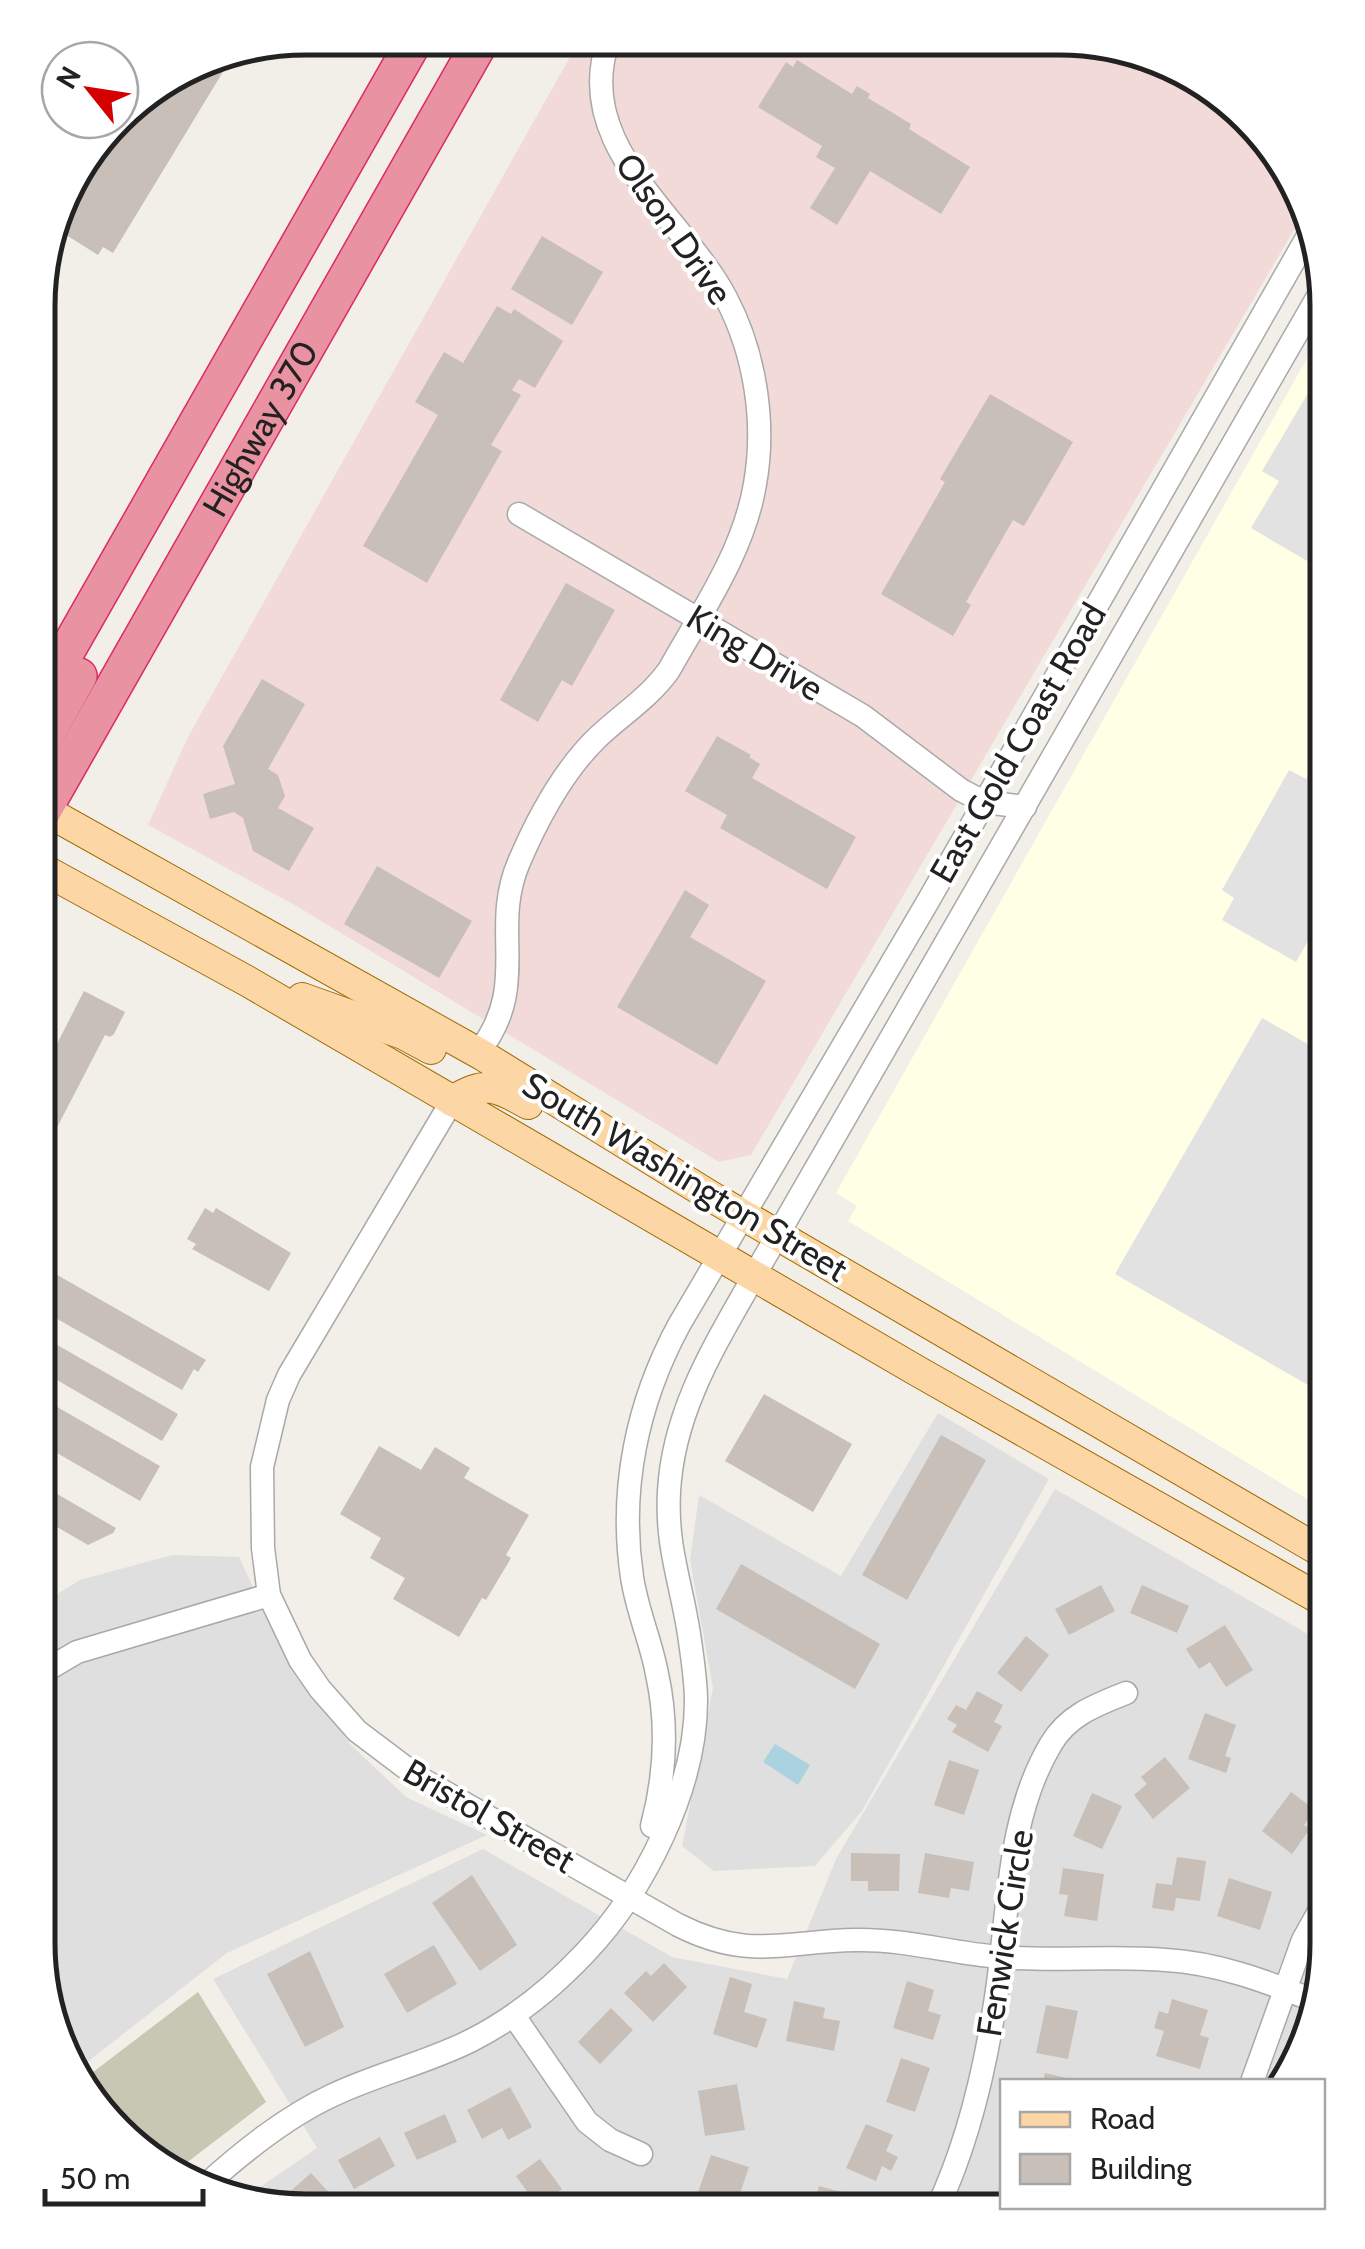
<svg xmlns="http://www.w3.org/2000/svg" width="1365" height="2249" viewBox="0 0 1365 2249" font-family="Cabin,sans-serif">
<rect width="100%" height="100%" fill="#f2efe9"/>
<g fill="#e0dfdf">
<polygon points="938,1413 1049,1479 862,1811 815,1866 714,1871 682,1846 713,1688 690,1560 699,1495 841,1576"/>
<polygon points="1055,1489 1327,1645 1327,1961 1282,2081 1002,2082 1002,2206 1085,2207 1060,2211 270,2209 244,2198 317,2148 213,1979 483,1849 672,1957 787,1979 836,1859"/>
<polygon points="172,1555 239,1557 282,1650 351,1745 406,1797 487,1835 227,1953 77,2070 58,2045 38,1943 38,1606 80,1580"/>
</g>
<polygon fill="#f2dad9" points="580,39 1111,43 1236,104 1308,206 751,1155 719,1162 298,907 148,825 188,737"/>
<polygon fill="#ffffe5" points="1327,323 1327,1511 848,1221 857,1206 836,1193"/>
<polygon fill="#c7c7b4" points="198,1992 266,2102 177,2170 142,2156 84,2079"/>
<g fill="#e2e2e2">
<polygon points="1327,361 1327,570 1326,572 1251,528 1279,481 1262,471"/>
<polygon points="1313,766 1327,774 1327,907 1296,962 1222,920 1234,898 1222,890 1289,770 1306,779"/>
<polygon points="1262,1018 1327,1055 1327,1396 1115,1274"/>
</g>
<polygon fill="#aad3df" points="775,1744 810,1765 798,1785 763,1762"/>
<g fill="#c7bfb8">
<polygon points="235,52 113,253 103,247 98,255 63,233 42,265 65,187 117,120 120,120 129,105 204,58"/>
<polygon points="797,60 852,94 857,86 870,94 868,98 911,124 909,129 970,167 941,214 870,171 837,225 810,208 835,168 816,157 822,146 758,107 786,62 793,67"/>
<polygon points="542,236 603,272 572,325 511,289"/>
<polygon points="497,306 511,314 514,309 563,341 535,388 519,379 512,390 521,395 491,445 502,451 427,583 363,546 438,415 415,402 444,352 463,363"/>
<polygon points="990,394 1073,442 1024,526 1013,520 966,602 971,605 953,636 881,594 945,482 940,479"/>
<polygon points="566,583 615,610 572,686 562,680 538,722 500,700"/>
<polygon points="262,679 305,704 268,769 278,775 285,796 278,808 314,828 289,871 253,851 243,818 234,812 210,819 203,794 235,784 223,746"/>
<polygon points="717,736 751,755 749,757 760,764 752,778 856,837 827,889 720,828 727,815 685,791"/>
<polygon points="377,866 472,921 439,978 344,924"/>
<polygon points="685,890 709,905 690,937 766,981 717,1065 617,1007"/>
<polygon points="84,991 125,1012 114,1034 110,1037 105,1035 51,1139 39,1132 39,1079"/>
<polygon points="205,1208 213,1213 216,1208 291,1253 269,1291 192,1249 196,1244 187,1239"/>
<polygon points="38,1264 206,1360 198,1372 194,1369 182,1390 38,1308"/>
<polygon points="38,1334 178,1414 162,1441 38,1369"/>
<polygon points="764,1394 852,1444 813,1512 725,1461"/>
<polygon points="38,1396 160,1466 140,1501 38,1442"/>
<polygon points="941,1435 986,1460 907,1600 862,1575"/>
<polygon points="379,1446 421,1470 435,1447 470,1468 464,1478 529,1515 506,1555 511,1558 486,1600 482,1598 459,1637 393,1599 405,1578 370,1558 381,1538 340,1514"/>
<polygon points="38,1483 116,1528 113,1533 88,1545 38,1516"/>
<polygon points="38,1526 50,1533 38,1554"/>
<polygon points="741,1564 880,1644 855,1689 716,1609"/>
<polygon points="1101,1585 1115,1611 1069,1635 1055,1609"/>
<polygon points="1142,1585 1189,1606 1177,1633 1130,1613"/>
<polygon points="1225,1625 1253,1670 1226,1687 1210,1662 1199,1669 1186,1649"/>
<polygon points="1026,1636 1049,1655 1021,1692 997,1673"/>
<polygon points="977,1691 1003,1705 994,1722 1002,1726 988,1752 952,1732 957,1725 947,1719 956,1705 966,1710"/>
<polygon points="1205,1713 1236,1725 1225,1756 1231,1758 1226,1773 1188,1759"/>
<polygon points="1165,1757 1190,1788 1153,1819 1134,1795 1147,1784 1141,1777"/>
<polygon points="949,1760 979,1770 964,1815 934,1805"/>
<polygon points="1327,1765 1327,1792 1315,1772"/>
<polygon points="1291,1792 1315,1810 1304,1825 1310,1829 1292,1854 1262,1831"/>
<polygon points="1092,1793 1122,1806 1102,1849 1073,1836"/>
<polygon points="851,1853 900,1854 899,1891 868,1891 868,1881 851,1881"/>
<polygon points="925,1853 974,1862 969,1891 951,1888 949,1898 918,1893"/>
<polygon points="1177,1857 1206,1861 1200,1901 1176,1898 1174,1911 1152,1908 1156,1883 1172,1885"/>
<polygon points="1063,1868 1104,1874 1097,1921 1064,1916 1068,1895 1059,1894"/>
<polygon points="472,1875 517,1945 480,1971 432,1903"/>
<polygon points="1229,1878 1272,1892 1260,1930 1217,1916"/>
<polygon points="434,1945 457,1984 407,2013 384,1974"/>
<polygon points="310,1951 344,2027 305,2047 267,1974"/>
<polygon points="664,1963 687,1987 653,2022 624,1993 646,1971 651,1976"/>
<polygon points="730,1977 752,1984 744,2012 767,2019 757,2048 713,2034"/>
<polygon points="907,1981 934,1990 928,2011 941,2015 933,2040 893,2028"/>
<polygon points="1172,1999 1208,2010 1200,2035 1209,2038 1200,2069 1156,2056 1164,2031 1154,2028 1159,2011 1168,2014"/>
<polygon points="794,2001 825,2008 823,2018 840,2021 834,2051 786,2041"/>
<polygon points="1046,2005 1078,2011 1068,2059 1036,2053"/>
<polygon points="611,2008 633,2030 600,2064 578,2042"/>
<polygon points="901,2058 930,2068 915,2112 886,2102"/>
<polygon points="1045,2073 1075,2080 1075,2082 1043,2082"/>
<polygon points="737,2084 745,2130 705,2136 698,2091"/>
<polygon points="510,2087 532,2127 508,2140 502,2128 482,2139 467,2110"/>
<polygon points="445,2114 457,2142 417,2160 404,2133"/>
<polygon points="866,2124 893,2135 886,2151 898,2157 891,2171 882,2166 876,2181 846,2168"/>
<polygon points="380,2137 395,2166 354,2189 338,2160"/>
<polygon points="711,2155 749,2167 734,2211 696,2198"/>
<polygon points="540,2159 562,2189 538,2207 516,2176"/>
<polygon points="311,2173 333,2197 319,2209 280,2209 276,2204"/>
<polygon points="819,2186 849,2194 845,2211 813,2211"/>
<polygon points="996,2198 1002,2200 1002,2206 1020,2206 1032,2211 992,2211"/>
</g>
<g fill="none" stroke-linecap="round" stroke-linejoin="round">
<defs>
<g id="minor">
<polyline points="519,514 863,716 961,790 984,802 1025,807"/>
<path d="M478,1053C532,984 489,932 519,862C537,820 564,770 597,738C621,715 649,698 669,670C702,611 744,551 755,484C766,422 755,353 726,298C683,216 570,145 609,39"/>
<path d="M452,1101L289,1375L278,1400L262,1467L263,1548L269,1595L300,1660L320,1689L357,1731L418,1777L678,1925C749,1961 784,1941 856,1940C904,1939 951,1953 999,1957C1055,1962 1111,1955 1166,1960C1217,1963 1266,1981 1312,2000"/>
<polyline points="38,1675 77,1652 269,1595"/>
<path d="M652,1826C665,1777 668,1724 657,1674C651,1641 637,1611 632,1577C619,1489 637,1403 679,1325L927,903L1312,229"/>
<polyline points="514,2016 587,2122 610,2140 641,2154"/>
<polyline points="1252,2082 1303,1940 1327,1897"/>
<path d="M208,2183C245,2150 286,2117 331,2096C376,2074 427,2063 472,2040C515,2018 552,1988 585,1953C644,1891 696,1788 696,1701C696,1679 692,1656 689,1634C681,1582 666,1547 669,1492C673,1411 715,1345 754,1276L1324,286"/>
<path d="M936,2211C968,2144 985,2071 996,1997C1009,1914 1006,1819 1051,1744C1068,1715 1096,1705 1126,1693"/>
</g>
<g id="major">
<polyline points="39,807 482,1055 712,1197 1327,1555"/>
<polyline points="39,867 247,981 919,1372 1327,1603"/>
<polyline points="302,998 403,1034 431,1049"/>
<path d="M452,1101C485,1081 495,1085 528,1104"/>
</g>
<g id="highway">
<polyline points="39,700 416,38"/>
<polyline points="39,748 79,676"/>
<path id="s1" d="M39,818L482,39"/>
</g>
</defs>
<use href="#minor" stroke="#a9a9a9" stroke-width="25"/>
<use href="#major" stroke="#a06b00" stroke-width="32"/>
<use href="#highway" stroke="#dc2a67" stroke-width="38"/>
<use href="#minor" stroke="#fff" stroke-width="22"/>
<use href="#major" stroke="#fcd6a4" stroke-width="30"/>
<use href="#highway" stroke="#e892a2" stroke-width="35"/>
</g>
<g text-anchor="middle" stroke-width="8" stroke-linejoin="round" paint-order="stroke">
<g font-size="35" fill="#222" stroke="#fff">
<text transform="translate(674 229) rotate(55)" y="12">Olson Drive</text>
<text dy="12" stroke="none"><textPath href="#s1" startOffset="448">Highway 370</textPath></text>
<text transform="translate(755 653) rotate(31)" y="12">King Drive</text>
<text transform="translate(1018 743) rotate(-60)" y="12">East Gold Coast Road</text>
<text transform="translate(685 1177) rotate(31)" y="12">South Washington Street</text>
<text transform="translate(489 1816) rotate(30)" y="12">Bristol Street</text>
<text transform="translate(1005 1933) rotate(-81)" y="12">Fenwick Circle</text>
</g>
</g>
<path d="M0 0H1365V2249H0ZM306 55H1059A251 251 0 0 1 1310 306V1943A251 251 0 0 1 1059 2194H306A251 251 0 0 1 55 1943V306A251 251 0 0 1 306 55Z" fill="#fff" fill-rule="evenodd"/>
<path fill="none" stroke="#222" stroke-width="5" d="M306 55H1059A251 251 0 0 1 1310 306V1943A251 251 0 0 1 1059 2194H306A251 251 0 0 1 55 1943V306A251 251 0 0 1 306 55Z"/>
<rect x="1000" y="2079" width="325" height="130" fill="#ffffff" stroke="#a7a7a7" stroke-width="2.5"/>
<rect x="1020" y="2112" width="50" height="15" fill="#fcd6a4" stroke="#a7a7a7" stroke-width="2.5"/>
<text x="1090" y="2129" font-size="30" fill="#222222">Road</text>
<rect x="1020" y="2154" width="50" height="30" fill="#c7bfb8" stroke="#a7a7a7" stroke-width="2.5"/>
<text x="1090" y="2179" font-size="30" fill="#222222">Building</text>
<g transform="translate(90 90) rotate(300)"><circle r="48" fill="#ffffff" stroke="#a7a7a7" stroke-width="2.5"/>
<path d="M0-8L18 38L0 25L-18 38Z" fill="#d40000"/>
<text y="-15" font-size="28" font-weight="bold" text-anchor="middle" fill="#222222">N</text>
</g>
<path d="M45 2189v15h158v-15" fill="none" stroke="#222222" stroke-width="5"/>
<text x="60" y="2189" font-size="30" fill="#222222" stroke="#ffffff" stroke-width="8" paint-order="stroke">50 m</text>
</svg>
